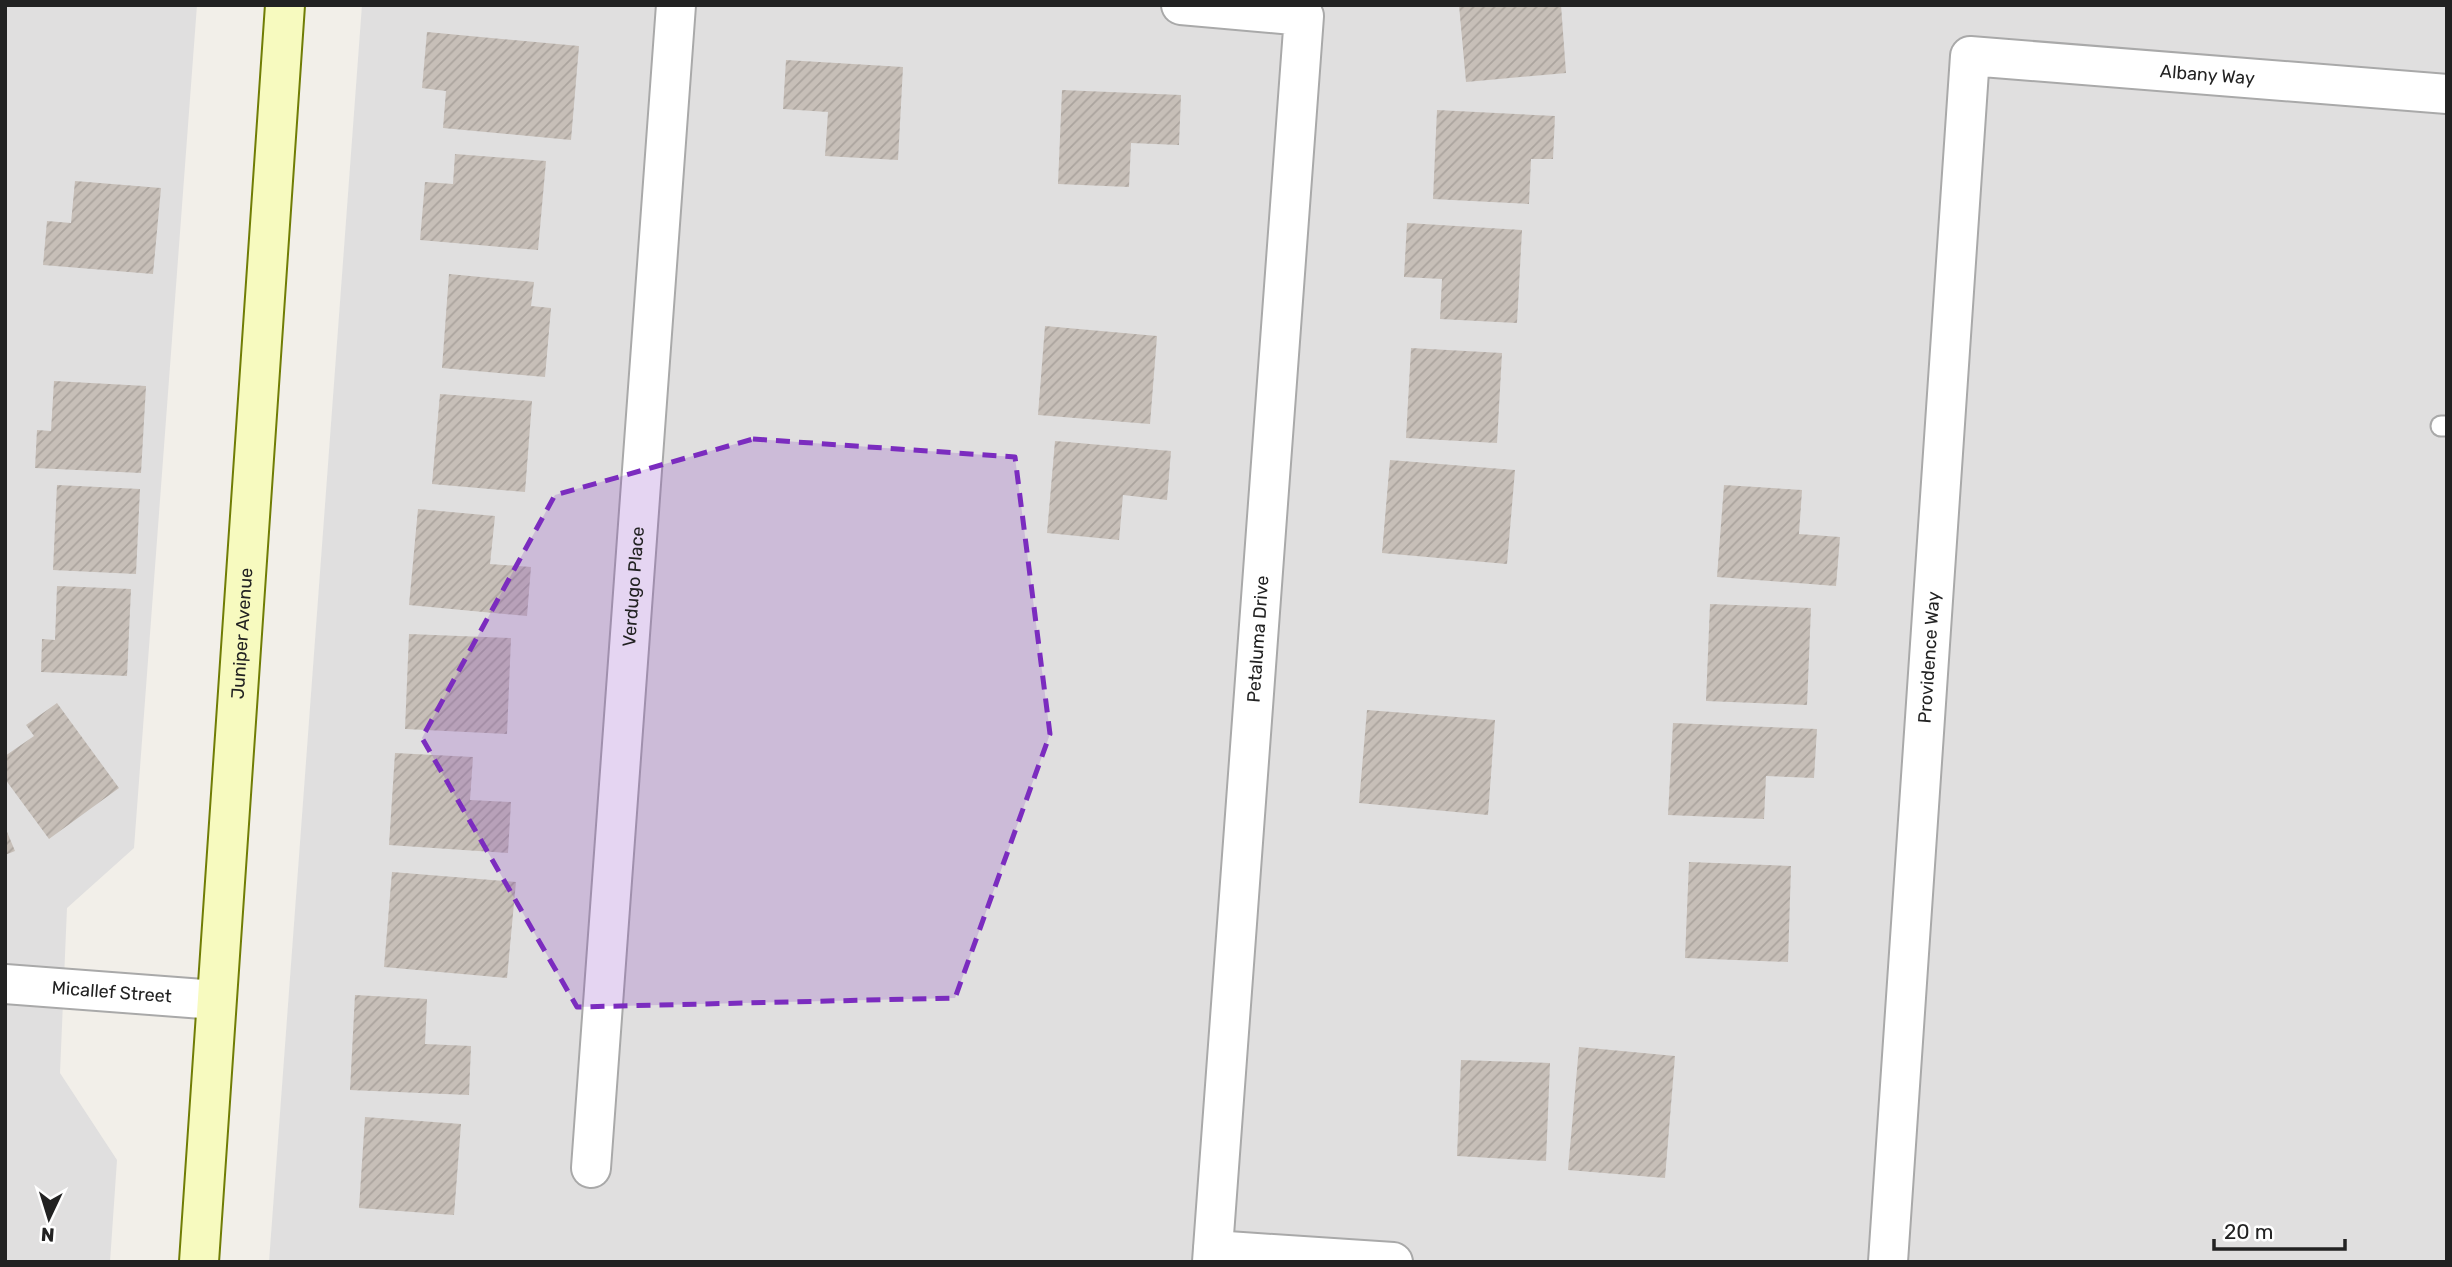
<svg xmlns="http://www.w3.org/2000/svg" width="2452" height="1267" viewBox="0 0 2452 1267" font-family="Rubik,sans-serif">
<defs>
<pattern id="building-hatch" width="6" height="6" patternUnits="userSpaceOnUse" patternTransform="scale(1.75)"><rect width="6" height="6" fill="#c7bfb8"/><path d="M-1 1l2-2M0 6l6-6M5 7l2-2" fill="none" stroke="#aba49e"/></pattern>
</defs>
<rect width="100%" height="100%" fill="#f2efe9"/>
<g fill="#e0dfdf">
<polygon points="5,5 197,5 134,848 67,908 60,1073 117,1160 110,1262 5,1262"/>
<polygon points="362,5 2447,5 2447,1262 269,1262"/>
</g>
<g fill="url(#building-hatch)">
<polygon points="1459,5 1561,5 1566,73 1466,82"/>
<polygon points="427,32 579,46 571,140 443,128 446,91 422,88"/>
<polygon points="786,60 903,67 898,160 825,156 828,112 783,109"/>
<polygon points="1062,90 1181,95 1179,145 1131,143 1129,187 1058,184"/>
<polygon points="1437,110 1555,116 1553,159 1531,159 1529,204 1433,199"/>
<polygon points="455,154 546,161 538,250 420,240 425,182 453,184"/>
<polygon points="75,181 161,188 153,274 43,265 47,221 71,223"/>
<polygon points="1407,223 1522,230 1517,323 1440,319 1442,279 1404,277"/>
<polygon points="449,274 534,282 531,306 551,308 545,377 442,368"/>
<polygon points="1045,326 1157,336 1150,424 1038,415"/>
<polygon points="1411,348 1502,353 1497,443 1406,438"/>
<polygon points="54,381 146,386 141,473 35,468 37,430 51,431"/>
<polygon points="440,394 532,401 525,492 432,484"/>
<polygon points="1055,441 1171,451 1167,500 1123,495 1119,540 1047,533"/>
<polygon points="1390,460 1515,470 1507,564 1382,553"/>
<polygon points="57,485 140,489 136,574 53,570"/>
<polygon points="1724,485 1802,490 1799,534 1840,537 1836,586 1717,577"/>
<polygon points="418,509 495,516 490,564 531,567 527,616 409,605"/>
<polygon points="57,586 131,589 127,676 41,672 42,639 55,640"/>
<polygon points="1710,604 1811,608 1807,705 1706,701"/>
<polygon points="409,634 511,638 507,734 405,729"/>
<polygon points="57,703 119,788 49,839 5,779 5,756 34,736 26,725"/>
<polygon points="1367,710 1495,720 1488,815 1359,803"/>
<polygon points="1673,723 1817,729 1814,778 1766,776 1764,819 1668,815"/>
<polygon points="395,753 473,757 470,800 511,802 508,853 389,845"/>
<polygon points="5,827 15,851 5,855"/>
<polygon points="1689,862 1791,866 1788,962 1685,958"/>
<polygon points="392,872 516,882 507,978 384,967"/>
<polygon points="355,995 427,999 425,1044 471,1046 469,1095 350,1090"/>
<polygon points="1579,1047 1675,1056 1665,1178 1568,1170"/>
<polygon points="1461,1060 1550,1063 1546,1161 1457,1156"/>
<polygon points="365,1117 461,1124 454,1215 359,1208"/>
</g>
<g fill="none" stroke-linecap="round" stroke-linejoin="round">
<defs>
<polyline id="lane" points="2441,426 2447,426"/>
<g id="street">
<polyline points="1181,5 1304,16 1212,1262"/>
<path id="s1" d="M5,984L216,1000"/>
<path id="s2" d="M591,1168L676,5"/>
<polyline points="1213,1250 1393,1262"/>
<path id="s3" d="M1888,1262L1970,56L2447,94"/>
</g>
<g id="secondary">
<path id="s4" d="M199,1262L285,5"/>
</g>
</defs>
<use href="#lane" stroke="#a9a9a9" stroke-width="23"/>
<use href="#street" stroke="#a9a9a9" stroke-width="42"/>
<use href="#secondary" stroke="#707d05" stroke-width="42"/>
<use href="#lane" stroke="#fff" stroke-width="19"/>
<use href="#street" stroke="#fff" stroke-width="38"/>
<use href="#secondary" stroke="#f7fabf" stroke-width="38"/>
</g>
<path fill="#7b2cbf" fill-opacity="0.2" stroke="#7b2cbf" stroke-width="5" stroke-dasharray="14 9" stroke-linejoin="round" d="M753,439L1015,457L1050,734L955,998L577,1007L422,738L555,495Z"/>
<g text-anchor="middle" stroke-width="5" stroke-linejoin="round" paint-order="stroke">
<g font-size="18" fill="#222" stroke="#fff">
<text dy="6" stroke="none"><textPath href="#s3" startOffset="1447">Albany Way</textPath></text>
<text dy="6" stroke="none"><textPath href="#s2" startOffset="583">Verdugo Place</textPath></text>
<text dy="6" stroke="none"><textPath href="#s4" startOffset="630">Juniper Avenue</textPath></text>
<text transform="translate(1258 639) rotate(-86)" y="6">Petaluma Drive</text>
<text dy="6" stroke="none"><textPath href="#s3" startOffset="606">Providence Way</textPath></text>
<text dy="6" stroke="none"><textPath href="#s1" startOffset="107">Micallef Street</textPath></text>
</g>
</g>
<rect width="2452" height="1267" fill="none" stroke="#222222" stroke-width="14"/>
<g transform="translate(49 1218) rotate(184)" stroke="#ffffff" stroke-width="5" paint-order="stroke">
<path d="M0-5L12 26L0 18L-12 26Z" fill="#222222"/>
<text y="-10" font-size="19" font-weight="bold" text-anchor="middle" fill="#222222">N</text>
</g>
<path d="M2214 1239v10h131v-10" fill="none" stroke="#222222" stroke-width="3.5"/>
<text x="2224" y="1239" font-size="21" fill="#222222" stroke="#ffffff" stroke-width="5" paint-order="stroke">20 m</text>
</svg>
